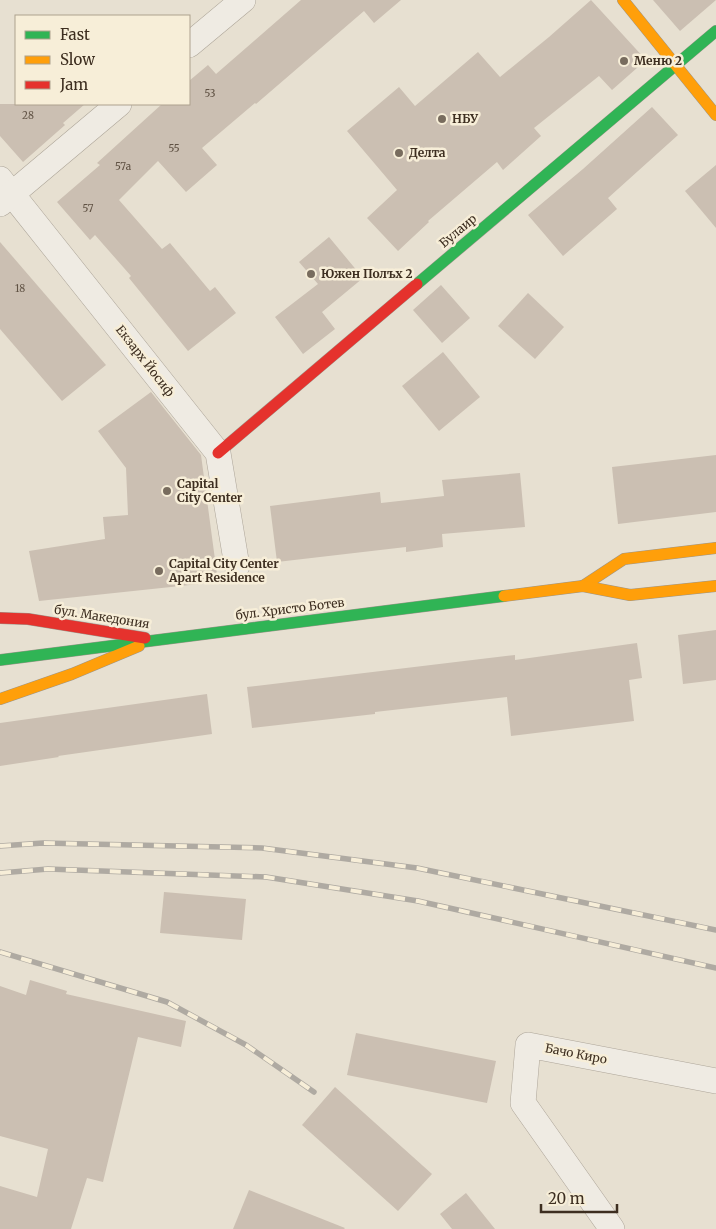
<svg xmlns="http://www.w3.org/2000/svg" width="716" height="1229" viewBox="0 0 716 1229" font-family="Merriweather,serif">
<rect width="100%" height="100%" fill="#e7e0d1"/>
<g fill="#cbbfb2">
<polygon points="301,0 401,0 374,23 364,11 256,104 255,103 202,148 217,165 186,192 158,161 119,200 162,249 170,243 210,291 215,287 236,313 188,351 129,278 131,276 95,235 90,240 57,202 100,165 97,163 162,104 189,104 189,81 208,65 216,74"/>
<polygon points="591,0 646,60 612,90 599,76 534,128 541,136 503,170 497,162 428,221 429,222 398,251 367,218 397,190 347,131 399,87 415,106 478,52 500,77 549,37"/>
<polygon points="653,0 716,0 680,31"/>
<polygon points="0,104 85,104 63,123 65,125 23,162 0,136"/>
<polygon points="652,107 678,135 608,198 617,209 563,256 528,215 583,169"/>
<polygon points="716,165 716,228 685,191"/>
<polygon points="329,237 363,278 322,312 335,329 303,354 275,317 318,284 299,262"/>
<polygon points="0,242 106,365 62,401 0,329"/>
<polygon points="441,285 470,318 442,343 413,310"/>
<polygon points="528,293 564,327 535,359 498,326"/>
<polygon points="443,352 480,397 439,431 402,386"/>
<polygon points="151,392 201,455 218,582 39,601 29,551 105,539 103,517 128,515 126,468 98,431"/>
<polygon points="716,455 716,512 618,524 612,467"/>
<polygon points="520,473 525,527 442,534 443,547 406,552 406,547 277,562 270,506 380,492 381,503 444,496 442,480"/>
<polygon points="716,630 716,680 683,684 678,635"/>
<polygon points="637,643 642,678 629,680 634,721 511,736 507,697 375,712 375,714 252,728 247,687 515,655 515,660"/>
<polygon points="207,694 212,734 58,756 59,757 0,766 0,723"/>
<polygon points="164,892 246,899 242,940 160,933"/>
<polygon points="30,980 67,991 66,994 186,1021 181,1047 138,1037 103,1182 87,1178 71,1229 0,1229 0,1186 37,1197 48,1149 0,1136 0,986 26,995"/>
<polygon points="356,1033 496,1061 487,1103 347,1075"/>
<polygon points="335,1087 432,1174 398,1211 302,1125"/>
<polygon points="249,1190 345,1228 344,1229 233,1229"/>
<polygon points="466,1193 495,1229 452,1229 440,1214"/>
</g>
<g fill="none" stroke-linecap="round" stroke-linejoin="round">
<defs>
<g id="street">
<polyline points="189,45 243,0"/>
<polyline points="0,179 218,453 237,566"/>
<polyline points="0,204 119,104"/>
<polyline points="612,1229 523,1103 528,1045 716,1081"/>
</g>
<g id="fast">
<polyline points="417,284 716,31"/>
<polyline points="0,660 504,596"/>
</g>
<g id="slow">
<polyline points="623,0 716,115"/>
<polyline points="583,586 624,559 716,548"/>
<polyline points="504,596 583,586 630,595 716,586"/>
<polyline points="0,699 72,674 139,646"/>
</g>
<g id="jam">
<polyline points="218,453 417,284"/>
<polyline points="0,618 28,619 145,638"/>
</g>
</defs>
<use href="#street" stroke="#ada599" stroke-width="26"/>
<use href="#fast" stroke="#9c958a" stroke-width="12"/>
<use href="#slow" stroke="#9c958a" stroke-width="12"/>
<use href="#jam" stroke="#9c958a" stroke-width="12"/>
<use href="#street" stroke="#efebe3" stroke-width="25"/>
<use href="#fast" stroke="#30b455" stroke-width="11"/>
<use href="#slow" stroke="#ff9f0a" stroke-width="11"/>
<use href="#jam" stroke="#e5322d" stroke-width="11"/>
<defs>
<g id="rail">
<polyline points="0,846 43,843 262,848 417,868 716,930"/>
<polyline points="0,873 48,869 266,877 418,901 716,968"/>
<polyline points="0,952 167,1002 246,1045 314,1092"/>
</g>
</defs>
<use href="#rail" stroke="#afaaa2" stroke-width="5.5"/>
<use href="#rail" stroke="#f7eed8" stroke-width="4" stroke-dasharray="11" stroke-linecap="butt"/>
</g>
<g fill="#786c5e" stroke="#f7eed8" stroke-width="2">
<circle cx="624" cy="61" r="5"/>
<circle cx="442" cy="119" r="5"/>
<circle cx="399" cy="153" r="5"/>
<circle cx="311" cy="274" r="5"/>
<circle cx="167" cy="491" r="5"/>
<circle cx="159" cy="571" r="5"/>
</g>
<g text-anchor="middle" stroke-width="5" stroke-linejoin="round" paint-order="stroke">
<g font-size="10" fill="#605244">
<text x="210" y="97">53</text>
<text x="28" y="119">28</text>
<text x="174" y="152">55</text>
<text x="123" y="170">57a</text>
<text x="88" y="212">57</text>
<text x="20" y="292">18</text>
</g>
<g font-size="12" font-weight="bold" fill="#3d2e20" stroke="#f7eed8" text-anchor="start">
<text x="634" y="65">Меню 2</text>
<text x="452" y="123">НБУ</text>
<text x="409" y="157">Делта</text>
<text x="321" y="278">Южен Полъх 2</text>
<text x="177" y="488">Capital<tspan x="177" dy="14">City Center</tspan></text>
<text x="169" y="568">Capital City Center<tspan x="169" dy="14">Apart Residence</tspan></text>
</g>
<g font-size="12" fill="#3d2e20" stroke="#f7eed8">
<text transform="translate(458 231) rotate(-40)" y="4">Булаир</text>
<text transform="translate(145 361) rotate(52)" y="4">Екзарх Йосиф</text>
<text transform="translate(290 609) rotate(-7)" y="4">бул. Христо Ботев</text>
<text transform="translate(102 617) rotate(9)" y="4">бул. Македония</text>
<text transform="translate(576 1054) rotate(11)" y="4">Бачо Киро</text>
</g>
</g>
<rect x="15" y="15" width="175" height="90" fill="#f7eed8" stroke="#ada18e"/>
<rect x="25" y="31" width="25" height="8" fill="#30b455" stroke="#ada18e"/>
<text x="60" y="40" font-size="15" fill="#3d2e20">Fast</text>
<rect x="25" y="56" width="25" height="8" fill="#ff9f0a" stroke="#ada18e"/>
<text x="60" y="65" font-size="15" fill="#3d2e20">Slow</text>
<rect x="25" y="81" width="25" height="8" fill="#e5322d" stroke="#ada18e"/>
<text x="60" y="90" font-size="15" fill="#3d2e20">Jam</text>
<path d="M541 1204v8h76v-8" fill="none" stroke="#3d2e20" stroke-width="2.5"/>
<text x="548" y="1204" font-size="15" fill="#3d2e20" stroke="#f7eed8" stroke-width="4" paint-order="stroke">20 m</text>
</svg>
